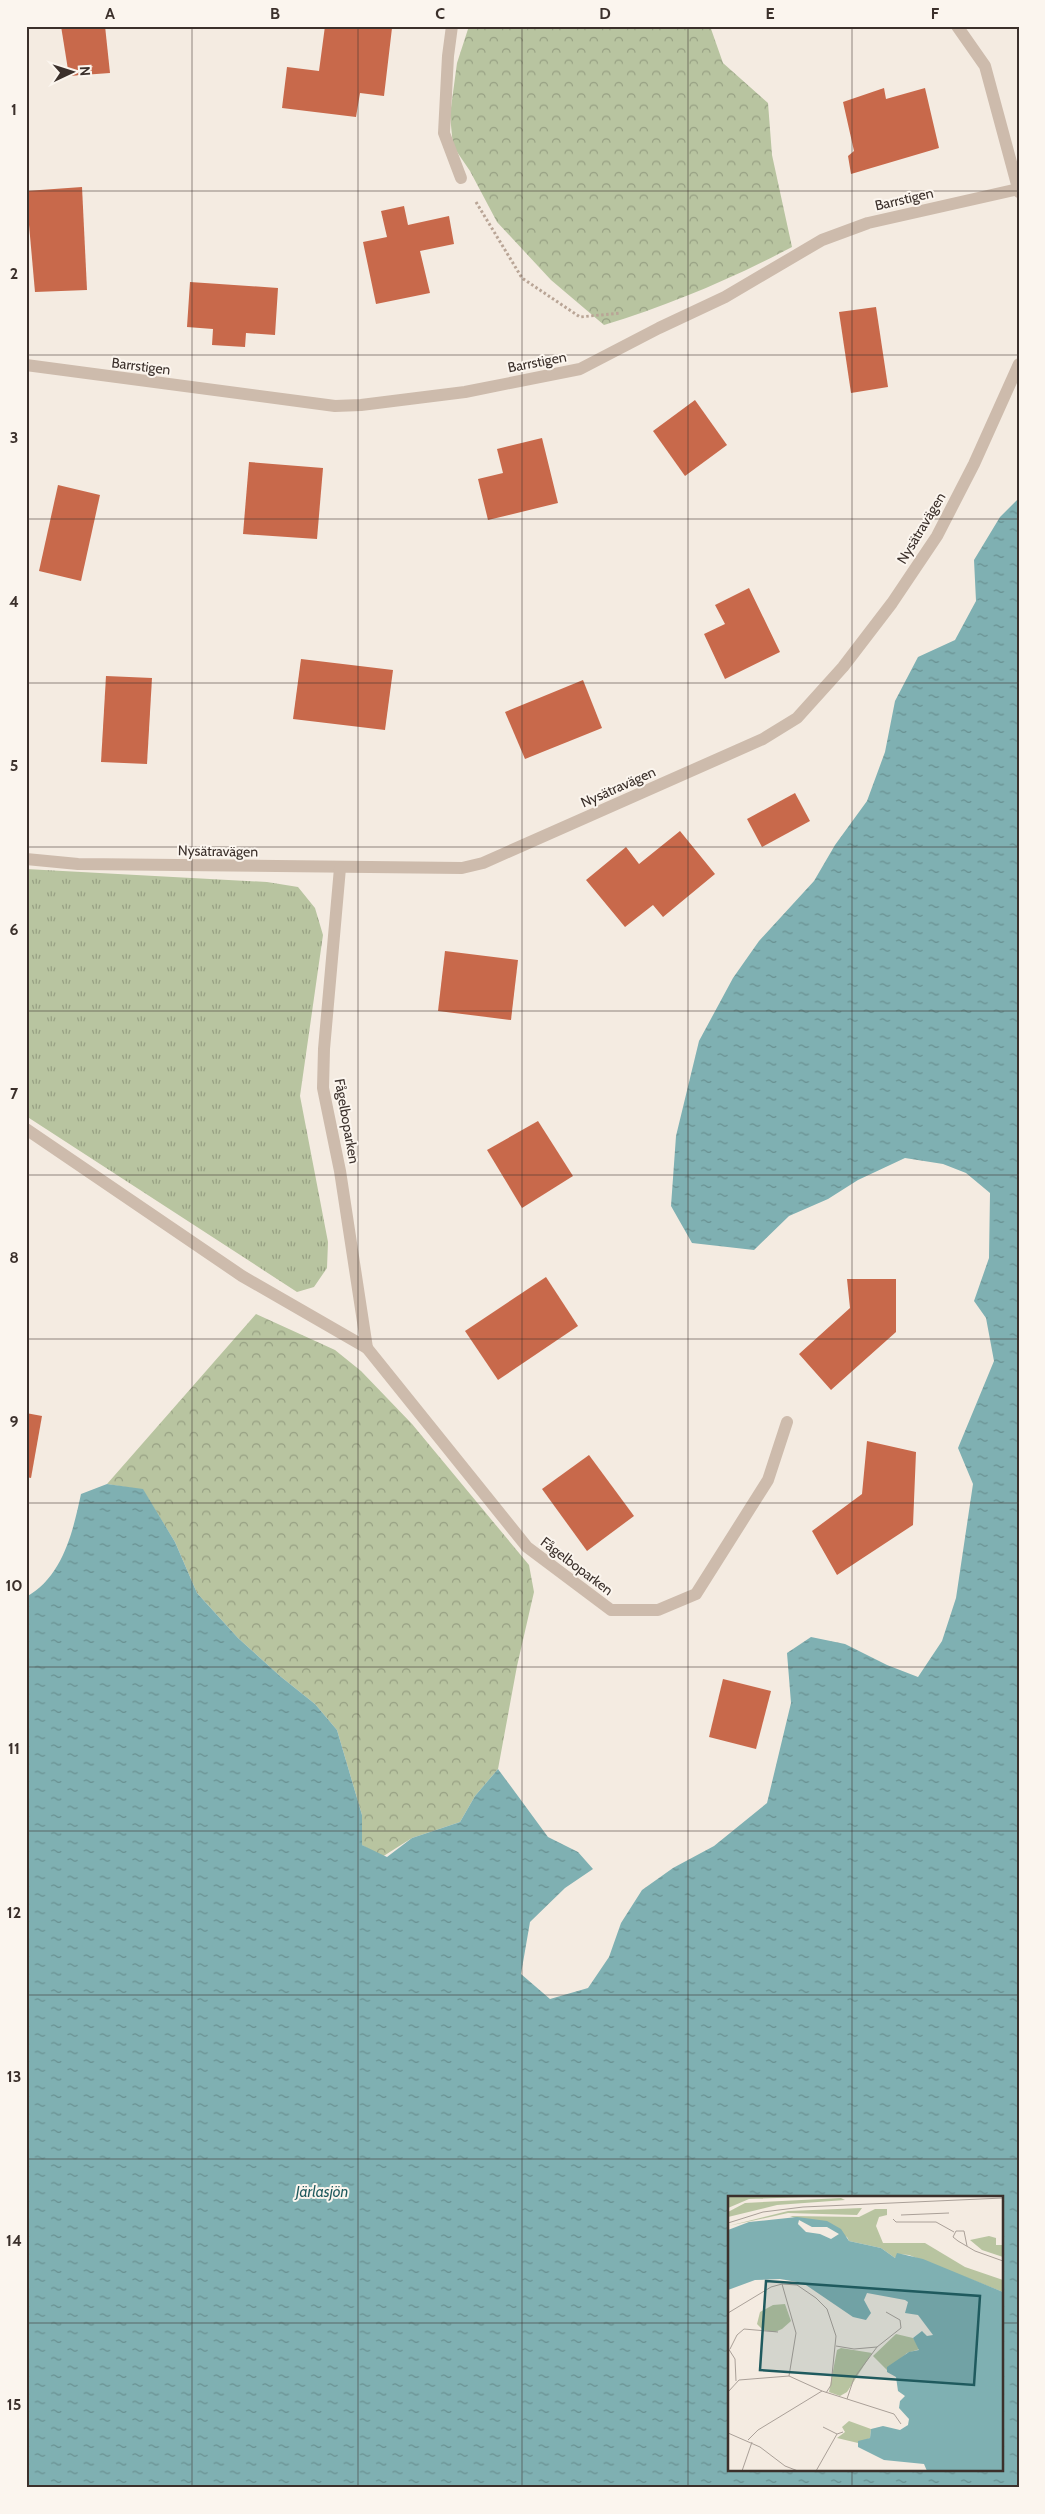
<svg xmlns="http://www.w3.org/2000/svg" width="1045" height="2514" viewBox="0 0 1045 2514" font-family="Cabin,sans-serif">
<defs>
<pattern id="forest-crowns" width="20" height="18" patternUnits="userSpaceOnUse" patternTransform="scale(1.25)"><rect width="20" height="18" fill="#b8c4a0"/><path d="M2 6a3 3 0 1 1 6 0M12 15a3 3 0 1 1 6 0" fill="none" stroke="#97a083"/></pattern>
<pattern id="park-tufts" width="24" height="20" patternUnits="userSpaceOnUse" patternTransform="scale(1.25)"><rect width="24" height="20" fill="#b8c4a0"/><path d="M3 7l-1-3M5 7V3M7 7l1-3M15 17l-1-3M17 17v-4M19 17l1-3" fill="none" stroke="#97a083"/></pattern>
<pattern id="water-ripples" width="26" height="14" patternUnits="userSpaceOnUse" patternTransform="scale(1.25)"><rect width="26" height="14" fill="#7fb0b2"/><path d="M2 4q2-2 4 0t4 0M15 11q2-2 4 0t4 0" fill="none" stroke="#699091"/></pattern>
</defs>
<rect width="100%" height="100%" fill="#f4ebe1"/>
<g fill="url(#forest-crowns)">
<path d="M469,26H710L723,63L768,103L772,155L792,247C731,279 670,305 604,325L551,280L497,222L470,171L453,146L450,115L457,63Z"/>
<polygon points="256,1314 335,1350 361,1371 412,1424 529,1565 534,1592 517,1666 498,1769 475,1796 460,1822 412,1838 382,1857 362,1845 362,1815 337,1730 315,1704 280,1676 238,1638 197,1593 175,1542 143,1490 107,1484"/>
</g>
<polygon fill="url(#park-tufts)" points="26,869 267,882 298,887 315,908 323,935 300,1096 328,1242 327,1268 314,1287 297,1292 26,1116"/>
<path fill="url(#water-ripples)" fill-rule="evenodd" d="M1019,498V2488H26V1597C63,1577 73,1531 81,1494L107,1484L143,1489L175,1542L197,1593L238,1638L280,1676L315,1704L337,1730L362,1815V1845L387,1857L412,1838L460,1822L475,1796L498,1769L548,1837L578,1852L593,1869L565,1888L530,1922L521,1974L550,1999L588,1988L609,1957L621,1923L642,1890L673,1868L714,1846L767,1803L791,1703L787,1653L811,1637L845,1644L887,1665L918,1677L942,1641L956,1598L973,1484L958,1448L994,1361L986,1318L974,1301L989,1258L990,1193L966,1173L943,1164L905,1158L858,1180L828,1199L789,1216L754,1250L692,1243L671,1206L676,1136L699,1041L733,978L759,941L814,881L835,845L867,801L885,752L895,701L918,657L955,640L976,601L974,560L1000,517ZM729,2198H1001V2470H729Z"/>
<g fill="#c8694b">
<polygon points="61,26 105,26 110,73 69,76"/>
<polygon points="325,26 392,28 384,96 360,93 356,117 282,108 287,67 319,71"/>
<polygon points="884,88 886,99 925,88 939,148 851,174 848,156 854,151 843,102"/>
<polygon points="82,187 87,290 35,292 26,191"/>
<polygon points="404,206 408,225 449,216 454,244 420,251 430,293 376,304 363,242 387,237 381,211"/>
<polygon points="190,282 278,288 275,335 246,333 245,347 212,345 213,329 187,327"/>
<polygon points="876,307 888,387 851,393 839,312"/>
<polygon points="695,400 727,445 685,476 653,431"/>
<polygon points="542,438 558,503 488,520 478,479 503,473 497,449"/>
<polygon points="249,462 323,468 317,539 243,534"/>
<polygon points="58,485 100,495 81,581 39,571"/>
<polygon points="749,588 780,652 725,679 704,634 725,624 715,605"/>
<polygon points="301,659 393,670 385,730 293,719"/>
<polygon points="106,676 152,678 147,764 101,762"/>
<polygon points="583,680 602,728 525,759 505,712"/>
<polygon points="795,793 810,821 762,847 747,819"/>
<polygon points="680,831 715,874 663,917 653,905 625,927 586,880 626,847 639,864"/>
<polygon points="445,951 518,960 511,1020 438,1011"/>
<polygon points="538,1121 573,1176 522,1208 487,1150"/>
<polygon points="546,1277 578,1326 498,1380 465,1331"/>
<polygon points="847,1279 896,1279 896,1332 831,1390 799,1354 850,1308"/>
<polygon points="26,1413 42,1416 31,1478 26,1477"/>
<polygon points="867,1441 916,1452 913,1525 837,1575 812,1531 862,1494"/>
<polygon points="589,1455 634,1516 587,1551 542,1489"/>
<polygon points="723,1679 771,1691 756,1749 709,1737"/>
</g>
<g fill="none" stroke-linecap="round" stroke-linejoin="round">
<polyline stroke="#b9a596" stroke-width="3" stroke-dasharray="2.5 2.5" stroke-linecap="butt" points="476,202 522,278 580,317 620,313"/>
<g stroke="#cdbbac" stroke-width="12">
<polyline points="452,26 448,56 444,133 461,178"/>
<polyline points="957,26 985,66 1019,192"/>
<polyline points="26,365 335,406 361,405 465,392 580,369 659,328 725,297 822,240 868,223 1018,189"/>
<polyline points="26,859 78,864 462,868 483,863 763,739 797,718 843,667 892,603 937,536 974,464 1019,364"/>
<polyline points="26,1129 242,1276 367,1348 340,1171 323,1088 324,1049 340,868"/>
<polyline points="367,1348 527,1547 611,1610 658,1610 696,1594 768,1480 787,1422"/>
</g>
</g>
<path fill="none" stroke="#3b302b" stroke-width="1" stroke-opacity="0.55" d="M192,26V2488M358,26V2488M522,26V2488M688,26V2488M852,26V2198M26,191H1019M26,355H1019M26,519H1019M26,683H1019M26,847H1019M26,1011H1019M26,1175H1019M26,1339H1019M26,1503H1019M26,1667H1019M26,1831H1019M26,1995H1019M26,2159H1019M26,2323H729M1001,2323H1019M852,2470V2488"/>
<g text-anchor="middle" stroke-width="4" stroke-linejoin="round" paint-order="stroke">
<g font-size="14" fill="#3b302b" stroke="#fbf5ee">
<text transform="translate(904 199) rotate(-13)" y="5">Barrstigen</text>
<text transform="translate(537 362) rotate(-11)" y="5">Barrstigen</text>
<text transform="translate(141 366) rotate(7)" y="5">Barrstigen</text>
<text transform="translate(921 528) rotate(-59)" y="5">Nysätravägen</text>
<text transform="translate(618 787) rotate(-24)" y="5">Nysätravägen</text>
<text transform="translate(218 851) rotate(1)" y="5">Nysätravägen</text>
<text transform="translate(347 1121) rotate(80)" y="5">Fågelboparken</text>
<text transform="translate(577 1566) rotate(37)" y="5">Fågelboparken</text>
</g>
<g font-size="15" font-style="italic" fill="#1f5a5e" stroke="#fbf5ee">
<text x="322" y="2197">Järlasjön</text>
</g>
</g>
<g transform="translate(728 2196)">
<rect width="275" height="275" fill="#f4ebe1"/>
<path d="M0,0H108L21,3L0,12ZM113,2L117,4L49,9L0,21V16L17,7ZM134,12L129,19L60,17L0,30L60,15Z" fill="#b8c4a0"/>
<path d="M147,13H159V19L151,21L148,30L155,47H197L237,71L275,84V96L181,59L170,58L167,62L153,52L121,45L119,41L62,20L131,21ZM261,40L268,42V49H275V61L254,54L242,44ZM57,108L63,125L54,133L47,136L35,134L29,128L32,116L45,109ZM168,138L185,142L192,153L179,157L159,174L145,160ZM121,225L143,233L142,242L130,247L109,242L117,236L114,231Z" fill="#b8c4a0"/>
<path d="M113,152L144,157L119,196L112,200L101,196L109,154Z" fill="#b8c4a0"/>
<path d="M69,21L99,25L113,33L121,45L153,52L167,62L169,57L195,63L275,96V275H199L196,268L156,264L130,251V245L142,242L143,233L155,230L172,234L180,229L181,223L171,212L172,205L177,200L170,195L168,181L159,176V171L181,156L191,154L185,142L194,135L199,140L205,139L190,119L177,117L180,106L177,104L139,97L136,104L143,117L138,124L125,121L75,87L52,83L27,84L0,94V34L21,26Z" fill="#7fb0b2"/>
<path d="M71,24L84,31H99L111,38L103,43L92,38L78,36L70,28Z" fill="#f4ebe1"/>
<path fill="none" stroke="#aaa098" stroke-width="1" d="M173,19L221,17M165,23L168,26H208L226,36M0,27L35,16L75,11L275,2M239,50L236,35H228L225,41L230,45L247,55L275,65M54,88L68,137L61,180M0,117L43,91L54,88L69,89L88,102L99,113L108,140L103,189L98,197M108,150L126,153L149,151L126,182L119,203M149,151L173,132L172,124L158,116M0,152L7,163L8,185M2,153L9,139L16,133L50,136M0,196L11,184L61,180L94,195L166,218L173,228M95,231L109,238M0,237L32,251L57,270L70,275M20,244L30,234L94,195M14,275L24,246M88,275L109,238L115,236"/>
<path fill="#1f5a5e" fill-opacity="0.15" stroke="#1f5a5e" stroke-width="2.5" d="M38,85L252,100L246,189L32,174Z"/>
<rect width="275" height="275" fill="none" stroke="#3b302b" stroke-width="2.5"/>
</g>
<rect width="1045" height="2514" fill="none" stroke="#fbf5ee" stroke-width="55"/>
<g transform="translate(72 72) rotate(86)" stroke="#fbf5ee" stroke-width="4" paint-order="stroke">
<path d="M0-4L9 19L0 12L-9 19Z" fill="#3b302b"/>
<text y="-8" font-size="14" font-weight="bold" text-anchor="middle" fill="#3b302b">N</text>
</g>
<rect x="28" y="28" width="990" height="2458" fill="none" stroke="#3b302b" stroke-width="2"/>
<g font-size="16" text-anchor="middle" font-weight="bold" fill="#3b302b">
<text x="110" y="19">A</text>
<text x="275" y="19">B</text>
<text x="440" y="19">C</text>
<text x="605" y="19">D</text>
<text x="770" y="19">E</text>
<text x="935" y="19">F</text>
<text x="14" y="115">1</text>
<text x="14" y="279">2</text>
<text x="14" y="443">3</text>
<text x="14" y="607">4</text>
<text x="14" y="771">5</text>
<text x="14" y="935">6</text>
<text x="14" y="1099">7</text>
<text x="14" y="1263">8</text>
<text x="14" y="1427">9</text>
<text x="14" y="1591">10</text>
<text x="14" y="1754">11</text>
<text x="14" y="1918">12</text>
<text x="14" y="2082">13</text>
<text x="14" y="2246">14</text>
<text x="14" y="2410">15</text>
</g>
</svg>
